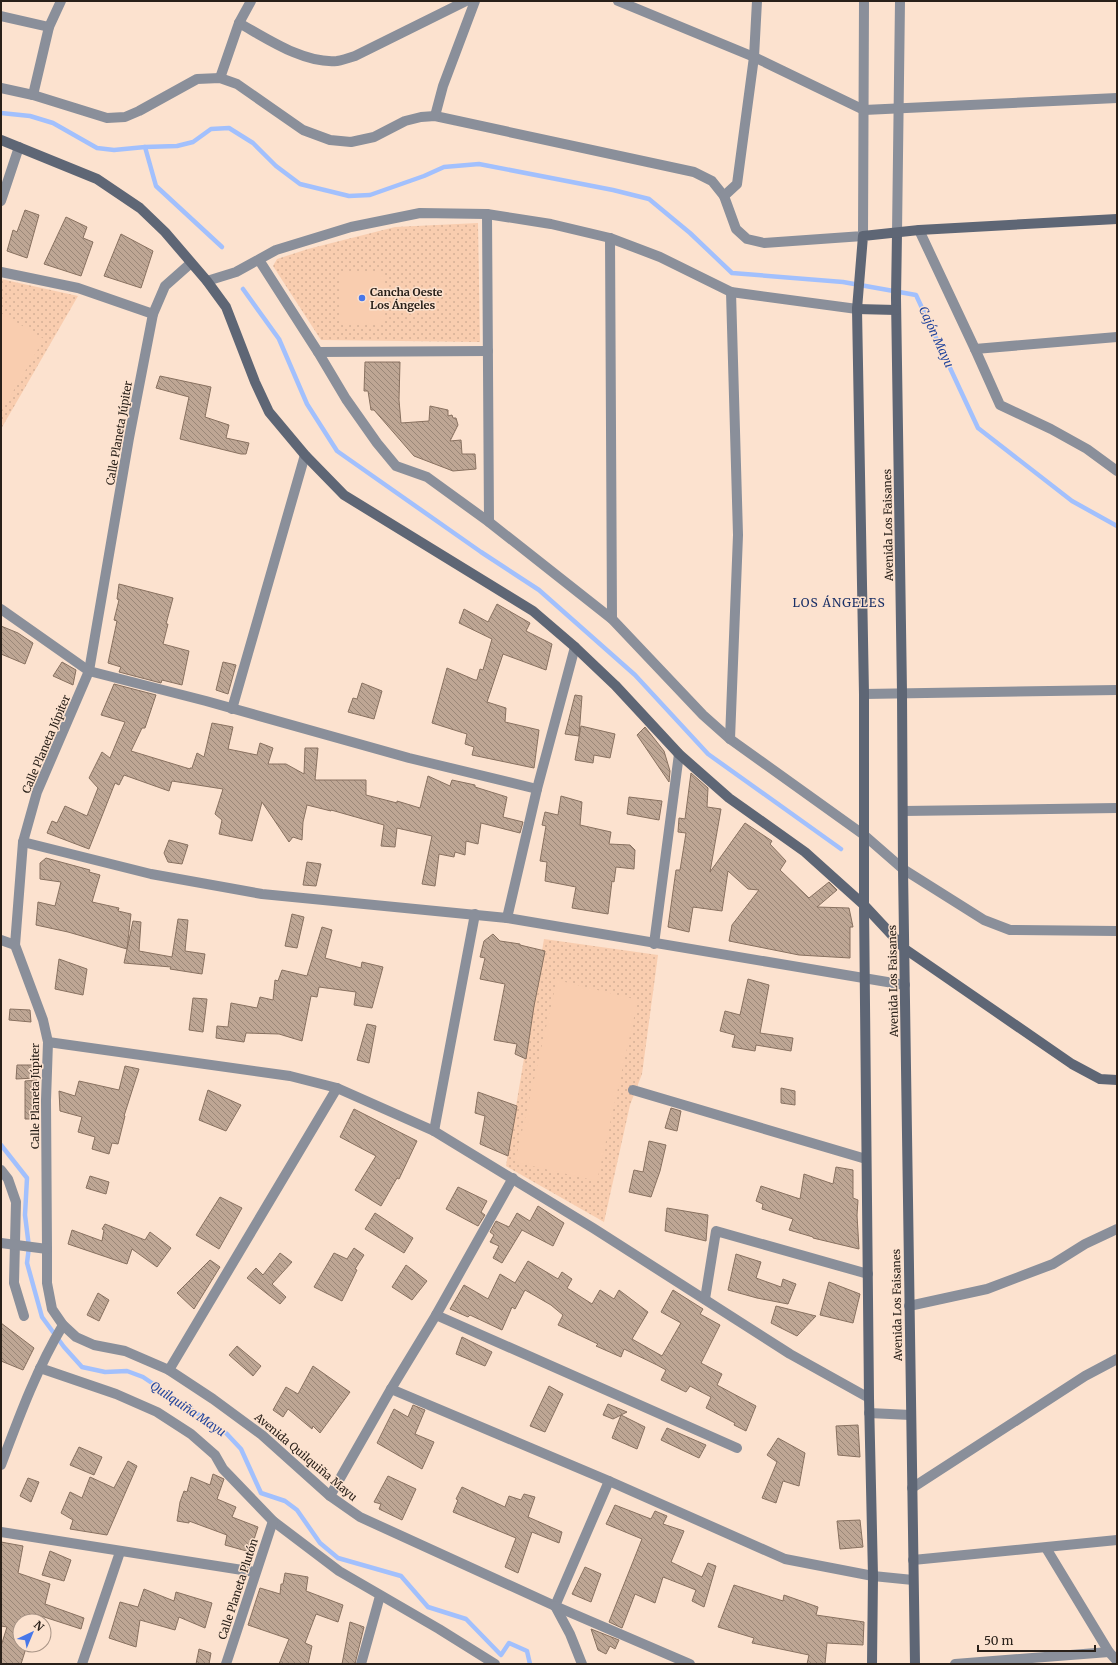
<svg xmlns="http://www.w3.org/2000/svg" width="1118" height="1665" viewBox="0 0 1118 1665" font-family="Merriweather,serif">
<defs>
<pattern id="park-dots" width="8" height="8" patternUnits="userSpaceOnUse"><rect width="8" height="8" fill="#f9cdaf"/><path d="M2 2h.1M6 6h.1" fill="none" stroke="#d5b096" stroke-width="1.8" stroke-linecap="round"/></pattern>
<pattern id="building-back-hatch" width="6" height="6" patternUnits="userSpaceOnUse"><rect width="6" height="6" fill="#bea694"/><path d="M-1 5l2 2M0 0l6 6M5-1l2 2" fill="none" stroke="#9a8778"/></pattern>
</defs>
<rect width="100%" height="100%" fill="#fce2cf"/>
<g fill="url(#park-dots)">
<polygon points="478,223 480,342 321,340 273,266 277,259 308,249 395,227"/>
<polygon points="1,279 78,296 1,429"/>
<polygon points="544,939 658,955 642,1074 630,1105 604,1222 506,1166"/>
</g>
<g fill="#f9cdaf">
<polygon points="340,271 384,272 384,324 340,324"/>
<polygon points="1,313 44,339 1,412"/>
<polygon points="557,980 638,1000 597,1181 515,1162"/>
</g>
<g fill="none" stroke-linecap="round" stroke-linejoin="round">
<g stroke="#a2c0fd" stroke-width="4.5">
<polyline points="1,113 30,116 53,123 97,148 114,150 145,147 177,146 193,142 211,129 229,128 253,143 276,166 300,184 349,196 370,195 424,176 444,167 479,164 613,190 649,199 690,233 732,273 843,282 916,295 978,428 1072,501 1117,526"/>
<polyline points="145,147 156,186 222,247"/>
<polyline points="243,289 279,339 307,404 337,451 481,552 539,590 635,675 708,754 841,849"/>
<polyline points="1,1145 27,1178 25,1215 29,1247 27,1263 42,1317 64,1347 82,1367 105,1372 127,1371 143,1377 226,1433 241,1449 261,1493 285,1501 297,1510 320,1543 338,1558 401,1576 428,1607 466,1619 501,1655 509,1643 527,1651 530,1664"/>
</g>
</g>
<g fill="url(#building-back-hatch)" stroke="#887160">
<polygon points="25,210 39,215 27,258 7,251 13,230 17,232"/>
<polygon points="66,217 87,227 83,238 93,242 81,276 44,264"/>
<polygon points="121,234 153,251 141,288 104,276"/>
<polygon points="365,362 400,362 399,400 401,423 429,421 430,406 448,410 448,416 452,415 453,418 456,418 458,425 450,441 461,440 462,454 475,454 476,469 453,471 414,456 374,410 371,410 368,391 364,391"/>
<polygon points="160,376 211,387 205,417 229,425 226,438 249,443 246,454 241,454 180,439 189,397 156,388"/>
<polygon points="119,584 173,598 166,624 168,624 163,644 189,651 182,685 162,680 161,683 119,672 121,667 108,663 117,621 114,620 119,600 117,599"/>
<polygon points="497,604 530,623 526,631 552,644 546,670 503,654 487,702 506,708 505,722 539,730 534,768 472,755 474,747 465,744 467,734 432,723 447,668 475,680 477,680 480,669 483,670 492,639 459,623 464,609 488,622"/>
<polygon points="1,626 18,633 33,643 25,664 1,654"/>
<polygon points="62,662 76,670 73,685 53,676"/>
<polygon points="223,662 236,665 228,694 216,690"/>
<polygon points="362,683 382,691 374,719 348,712 353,698 357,699"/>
<polygon points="114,684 156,695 145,728 142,728 131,751 190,769 190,768 192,768 197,753 204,757 212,723 233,727 228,749 257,755 260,743 273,748 268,764 286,764 304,774 305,748 318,748 315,780 366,780 366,795 397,803 397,801 420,808 428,776 450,786 452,780 475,785 475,787 507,797 503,817 523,822 520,833 481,823 478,844 466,841 465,855 455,852 454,857 439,854 435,886 422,884 432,836 397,828 395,847 381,846 384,825 331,810 331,811 307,805 303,822 302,840 293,837 289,842 262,802 252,841 219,834 222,820 215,814 223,789 172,781 169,791 124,775 119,785 115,783 89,849 47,833 52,821 57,823 65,806 87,816 98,788 89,778 102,752 110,758 125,722 101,715"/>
<polygon points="575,695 582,696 579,736 565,734"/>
<polygon points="581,726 615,734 610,758 594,755 593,763 575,760"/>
<polygon points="645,727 664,751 670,771 669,782 637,735"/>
<polygon points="691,773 708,788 707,807 721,809 710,872 745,823 772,841 770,844 786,861 780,870 809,898 829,882 837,890 817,907 849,908 853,927 850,927 850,958 799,955 729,941 732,925 759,890 748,889 728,871 722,911 693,907 689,932 668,927 676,870 680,870 686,833 678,832 679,818 685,819"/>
<polygon points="561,796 582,802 580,825 611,832 609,844 630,845 635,850 634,869 616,867 614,882 612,881 608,914 572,908 576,887 545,881 547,862 540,861 546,826 542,825 545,812 558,815"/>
<polygon points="629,797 662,801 659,820 627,814"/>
<polygon points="169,840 188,845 182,864 168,862 164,853"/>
<polygon points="46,858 90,870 89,872 100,875 92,902 119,908 118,911 131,914 127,949 68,932 36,925 38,902 55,906 61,882 40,879 40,863"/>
<polygon points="307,862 321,864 316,886 303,885"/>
<polygon points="292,914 304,917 297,948 285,946"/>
<polygon points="178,919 188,920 185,951 205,954 202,974 170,969 171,967 124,963 133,921 141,922 139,951 172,957"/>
<polygon points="322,927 332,930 325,958 361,968 362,962 383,967 372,1008 354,1005 356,992 319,987 317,997 311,996 302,1041 279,1034 246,1033 244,1042 216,1038 217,1026 228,1027 231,1003 257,1008 260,997 273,1000 275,980 278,981 282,970 307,976"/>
<polygon points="493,934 500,941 520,944 520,945 545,951 534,1006 526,1059 515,1054 517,1044 494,1040 505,984 480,979 485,958 480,957 484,941"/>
<polygon points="59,959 87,969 83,995 55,989"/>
<polygon points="748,979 769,985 760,1033 793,1038 791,1051 756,1045 755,1051 732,1047 735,1035 720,1031 725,1011 740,1015"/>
<polygon points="193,998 207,999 203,1032 189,1030"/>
<polygon points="10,1009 30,1010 31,1022 9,1020"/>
<polygon points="367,1024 376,1026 369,1063 357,1060"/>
<polygon points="17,1065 36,1065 35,1078 16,1079"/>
<polygon points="125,1066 139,1069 124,1116 125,1116 118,1144 112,1143 109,1154 92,1149 95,1137 78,1132 82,1117 60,1111 59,1091 75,1096 79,1081 119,1090"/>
<polygon points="37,1080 36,1119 25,1119 25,1081"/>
<polygon points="781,1088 795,1091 795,1105 781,1103"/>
<polygon points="208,1090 241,1105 226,1131 199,1120"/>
<polygon points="478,1092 517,1106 508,1156 480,1144 485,1116 475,1113"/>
<polygon points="671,1108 681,1111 677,1131 665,1128"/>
<polygon points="354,1109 417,1141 399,1179 397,1178 381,1206 355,1190 376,1156 340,1137"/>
<polygon points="649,1141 666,1145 660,1171 651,1197 629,1192 634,1170 643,1172"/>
<polygon points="836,1167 853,1170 853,1198 858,1200 857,1215 859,1249 813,1238 813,1237 789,1230 793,1219 762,1209 763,1204 756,1201 761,1186 800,1199 804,1174 833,1184"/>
<polygon points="90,1176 109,1182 106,1194 86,1188"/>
<polygon points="458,1187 487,1201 481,1212 485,1215 478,1226 446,1209"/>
<polygon points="220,1197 242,1208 219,1249 196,1235"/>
<polygon points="538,1206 564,1223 553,1246 522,1230 502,1263 493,1258 499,1246 490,1242 494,1235 490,1232 496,1221 509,1227 517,1213 530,1221"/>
<polygon points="667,1208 708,1215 706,1241 665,1231"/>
<polygon points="375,1213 413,1238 404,1253 365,1229"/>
<polygon points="105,1224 145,1240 150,1232 171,1248 157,1267 132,1249 127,1264 68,1244 72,1230 102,1241 104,1230 102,1229"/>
<polygon points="354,1248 364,1255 355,1269 357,1270 342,1301 314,1287 334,1253 347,1259"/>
<polygon points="280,1253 292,1262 272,1284 286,1297 280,1304 247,1278 256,1268 263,1275"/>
<polygon points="736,1254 761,1262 756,1278 781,1287 783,1279 796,1284 788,1304 757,1298 728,1290"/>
<polygon points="210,1260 220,1267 194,1309 177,1293"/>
<polygon points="528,1261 558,1279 562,1272 572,1279 567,1288 592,1304 600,1290 614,1299 619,1290 648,1312 632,1339 662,1356 681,1323 661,1312 673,1290 703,1309 700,1314 720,1325 701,1363 722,1374 717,1385 756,1406 746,1431 734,1425 735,1423 706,1408 711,1397 690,1386 686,1392 661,1380 666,1370 657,1365 624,1349 621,1357 596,1346 598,1344 558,1325 563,1315 551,1305 525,1290 515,1309 512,1307 502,1330 470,1315 468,1317 450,1309 464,1285 488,1299 500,1274 515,1283"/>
<polygon points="406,1265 427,1281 412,1300 392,1287"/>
<polygon points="829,1282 860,1294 853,1323 820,1315"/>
<polygon points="98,1293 109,1300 99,1321 87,1315"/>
<polygon points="776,1306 816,1316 797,1336 771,1323"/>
<polygon points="1,1323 34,1348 23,1370 1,1361"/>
<polygon points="462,1337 492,1352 485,1366 456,1354"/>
<polygon points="237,1346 261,1366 253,1376 229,1355"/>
<polygon points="313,1366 350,1392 320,1433 313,1426 312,1429 288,1409 283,1417 273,1410 286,1387 298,1394"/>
<polygon points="549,1386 563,1394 545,1432 530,1426"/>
<polygon points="608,1404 627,1412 613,1419 603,1415"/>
<polygon points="413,1405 425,1410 415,1434 434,1442 422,1469 377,1443 394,1409 408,1417"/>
<polygon points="621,1415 645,1427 637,1449 612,1438"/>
<polygon points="858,1425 860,1457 838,1455 836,1426"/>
<polygon points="667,1428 706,1445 699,1458 661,1440"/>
<polygon points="778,1438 805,1453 799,1486 783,1481 776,1503 762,1498 777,1462 767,1455"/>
<polygon points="79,1447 102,1457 94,1475 70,1465"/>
<polygon points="128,1461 137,1466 107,1535 70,1529 73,1520 61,1513 70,1492 82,1498 90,1477 114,1488"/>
<polygon points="213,1474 224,1479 217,1499 236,1507 232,1517 258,1527 250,1552 225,1545 227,1535 189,1521 189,1523 177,1521 180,1502 184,1491 187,1492 191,1477 210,1485"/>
<polygon points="388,1476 416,1489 402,1520 379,1509 381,1504 374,1502"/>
<polygon points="28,1478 39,1482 31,1502 20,1496"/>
<polygon points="462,1487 505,1507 509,1496 521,1500 524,1494 535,1497 528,1517 562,1532 559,1543 532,1532 518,1573 505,1567 516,1538 453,1512 458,1500 456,1499"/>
<polygon points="615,1505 651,1519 655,1511 667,1516 663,1524 684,1531 671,1562 702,1577 708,1563 716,1566 704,1607 692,1601 696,1590 663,1577 655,1603 635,1594 622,1628 609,1622 642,1539 606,1524"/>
<polygon points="860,1520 863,1547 840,1549 837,1521"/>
<polygon points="1,1542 23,1546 18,1573 50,1584 45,1604 84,1618 81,1629 35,1614 33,1621 20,1621 20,1645 27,1645 21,1664 1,1664 1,1646 7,1627 1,1626"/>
<polygon points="50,1551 71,1560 64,1581 42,1575"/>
<polygon points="585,1567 601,1574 591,1602 572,1594"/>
<polygon points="285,1573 308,1577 306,1591 343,1605 338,1622 316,1614 305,1643 312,1646 308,1664 279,1664 289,1639 248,1625 260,1588 280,1594 281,1584 283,1584"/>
<polygon points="734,1585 783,1601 784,1595 818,1607 816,1615 864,1622 863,1645 827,1643 825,1664 807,1664 809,1655 752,1643 754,1638 718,1627"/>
<polygon points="144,1589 174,1601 176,1592 212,1603 205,1628 179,1617 175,1630 140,1620 136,1647 109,1638 120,1602 138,1607"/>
<polygon points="350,1622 364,1627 355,1664 342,1664"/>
<polygon points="591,1629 619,1640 615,1649 610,1646 606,1654 598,1650"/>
<polygon points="199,1649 211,1653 209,1664 196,1664"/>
</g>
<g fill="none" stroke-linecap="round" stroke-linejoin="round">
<g stroke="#8a8f9a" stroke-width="10">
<polyline points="618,1 754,57 864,110 1117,98"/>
<polyline points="1,16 49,27"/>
<path d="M239,23C266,38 304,64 337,61C343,60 349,58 355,56L466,1"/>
<polyline points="220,78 239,23 251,1"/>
<polyline points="1,88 33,95 107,118 125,117 139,111 197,79 220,78 237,84 303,130 330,140 351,142 374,137 405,121 421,117 435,116 694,172 712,181 724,196 736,229 747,239 764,243 863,236 864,1"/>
<polyline points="33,95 49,27 61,1"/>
<polyline points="435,116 443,86 475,1"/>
<polyline points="724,196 737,184 754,57 757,1"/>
<polyline points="1,201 19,147"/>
<polyline points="487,214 489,522"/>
<polyline points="919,230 975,349 1000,405 1051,429 1087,449 1117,471"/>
<polyline points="897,233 900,1"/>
<polyline points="610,238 612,619"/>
<polyline points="259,260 318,352 346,399 377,443 396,466 427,477 489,522 612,619 703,715 730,739 864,835 903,869 984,920 1010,930 1117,931"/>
<polyline points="191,263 165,286 153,314 129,438 89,671 37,792 23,842 15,945 43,1020 48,1042 46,1100 47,1249 47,1283 52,1309 63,1325 76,1337 94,1345 125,1351 169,1370 213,1399 262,1435 330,1496 360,1517 555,1606 690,1664"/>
<polyline points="1,272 78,288 153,314"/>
<polyline points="207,281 236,272 276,250 351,227 420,213 487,214 551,224 610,238 660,257 731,292 857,309"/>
<polyline points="975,349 1117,337"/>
<polyline points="318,352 488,351"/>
<polyline points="1,609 89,671 206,701 409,758 537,789"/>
<polyline points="864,694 1117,690"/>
<polyline points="232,709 305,455"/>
<polyline points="730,739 738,535 731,292"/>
<polyline points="903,811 1117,808"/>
<polyline points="23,842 151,874 262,894 507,918 905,985"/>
<polyline points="507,918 537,789 575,647"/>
<polyline points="1,940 15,945"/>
<polyline points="654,944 679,754"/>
<polyline points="48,1042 290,1076 337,1088 434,1131 593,1228 790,1354 869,1398"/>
<polyline points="633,1090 866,1159"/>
<polyline points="434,1131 475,914"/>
<polyline points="1,1170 8,1179 16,1202 14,1283 24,1316"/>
<polyline points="1,1243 47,1249"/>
<polyline points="705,1299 716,1231 868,1274"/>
<polyline points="909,1306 987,1289 1053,1264 1085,1244 1117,1229"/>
<polyline points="436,1315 737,1448"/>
<polyline points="40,1368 116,1394 157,1412 191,1434 215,1455 223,1469 273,1521 339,1571 439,1629 495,1664"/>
<polyline points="169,1370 337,1088"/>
<polyline points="391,1389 609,1481 785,1559 873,1576 913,1580"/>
<polyline points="869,1413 911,1415"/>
<path d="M1,1465C19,1417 37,1368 63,1325"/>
<polyline points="912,1488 1085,1376 1117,1359"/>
<polyline points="330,1496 391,1389 436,1315 513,1178"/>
<polyline points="1,1532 255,1572"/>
<polyline points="1046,1548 1109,1652 1117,1661"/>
<polyline points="913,1560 1117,1540"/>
<polyline points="555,1606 609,1481"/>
<polyline points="555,1606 570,1634 582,1664"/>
<polyline points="82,1664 120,1552"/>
<polyline points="226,1664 273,1521"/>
<polyline points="361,1664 380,1596"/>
<polyline points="955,1664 1109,1652"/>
</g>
<g stroke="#5e6675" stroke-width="10">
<polyline points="1,140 97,179 140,208 165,232 207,281 226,307 255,382 269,412 305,455 344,495 533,611 575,647 615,685 679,754 729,798 805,852 864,905 905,949 1072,1064 1100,1079 1117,1080"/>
<polyline points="897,233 896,298 902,692 903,869 915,1664"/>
<polyline points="857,309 896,310"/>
<polyline points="872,1664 873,1576 869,1398 864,905 864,694 857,309 863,236 919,230 1117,219"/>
</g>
</g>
<circle fill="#4877e9" stroke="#fce2cf" stroke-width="1.5" cx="362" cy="298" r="4"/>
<g text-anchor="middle" stroke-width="3" stroke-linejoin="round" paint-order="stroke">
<g font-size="11" font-weight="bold" fill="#292019" stroke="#fce2cf" text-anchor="start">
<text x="370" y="296">Cancha Oeste<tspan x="370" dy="13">Los Ángeles</tspan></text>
</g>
<g font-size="11" fill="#292019" stroke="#fce2cf">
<text transform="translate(119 433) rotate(-80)" y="4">Calle Planeta Júpiter</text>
<text transform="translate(888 525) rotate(-91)" y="4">Avenida Los Faisanes</text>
<text transform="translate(46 744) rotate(-67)" y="4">Calle Planeta Júpiter</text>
<text transform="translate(893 981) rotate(-91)" y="4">Avenida Los Faisanes</text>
<text transform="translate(35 1096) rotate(-90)" y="4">Calle Planeta Júpiter</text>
<text transform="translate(897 1305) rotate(-91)" y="4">Avenida Los Faisanes</text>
<text transform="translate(306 1457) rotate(40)" y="4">Avenida Quilquiña Mayu</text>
<text transform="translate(238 1589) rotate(-72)" y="4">Calle Planeta Plutón</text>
</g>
<g font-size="12" font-style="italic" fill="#23459c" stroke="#fce2cf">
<text transform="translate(936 337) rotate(65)" y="4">Cajón Mayu</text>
<text transform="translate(188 1409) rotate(34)" y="4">Quilquiña Mayu</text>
</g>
<g font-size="12" letter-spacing="1" fill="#1a3067" stroke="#fce2cf">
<text x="839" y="607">LOS ÁNGELES</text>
</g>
</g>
<rect width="1118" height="1665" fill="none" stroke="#292019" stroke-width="4"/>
<g transform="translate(32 1633) rotate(44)"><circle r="19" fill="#fce2cf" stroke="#a89486"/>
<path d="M0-3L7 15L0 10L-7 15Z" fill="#4877e9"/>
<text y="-6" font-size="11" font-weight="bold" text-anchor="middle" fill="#292019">N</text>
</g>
<path d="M978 1645v6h117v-6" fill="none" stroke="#292019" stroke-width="2"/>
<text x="984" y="1645" font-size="12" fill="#292019" stroke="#fce2cf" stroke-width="3" paint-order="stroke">50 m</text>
</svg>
